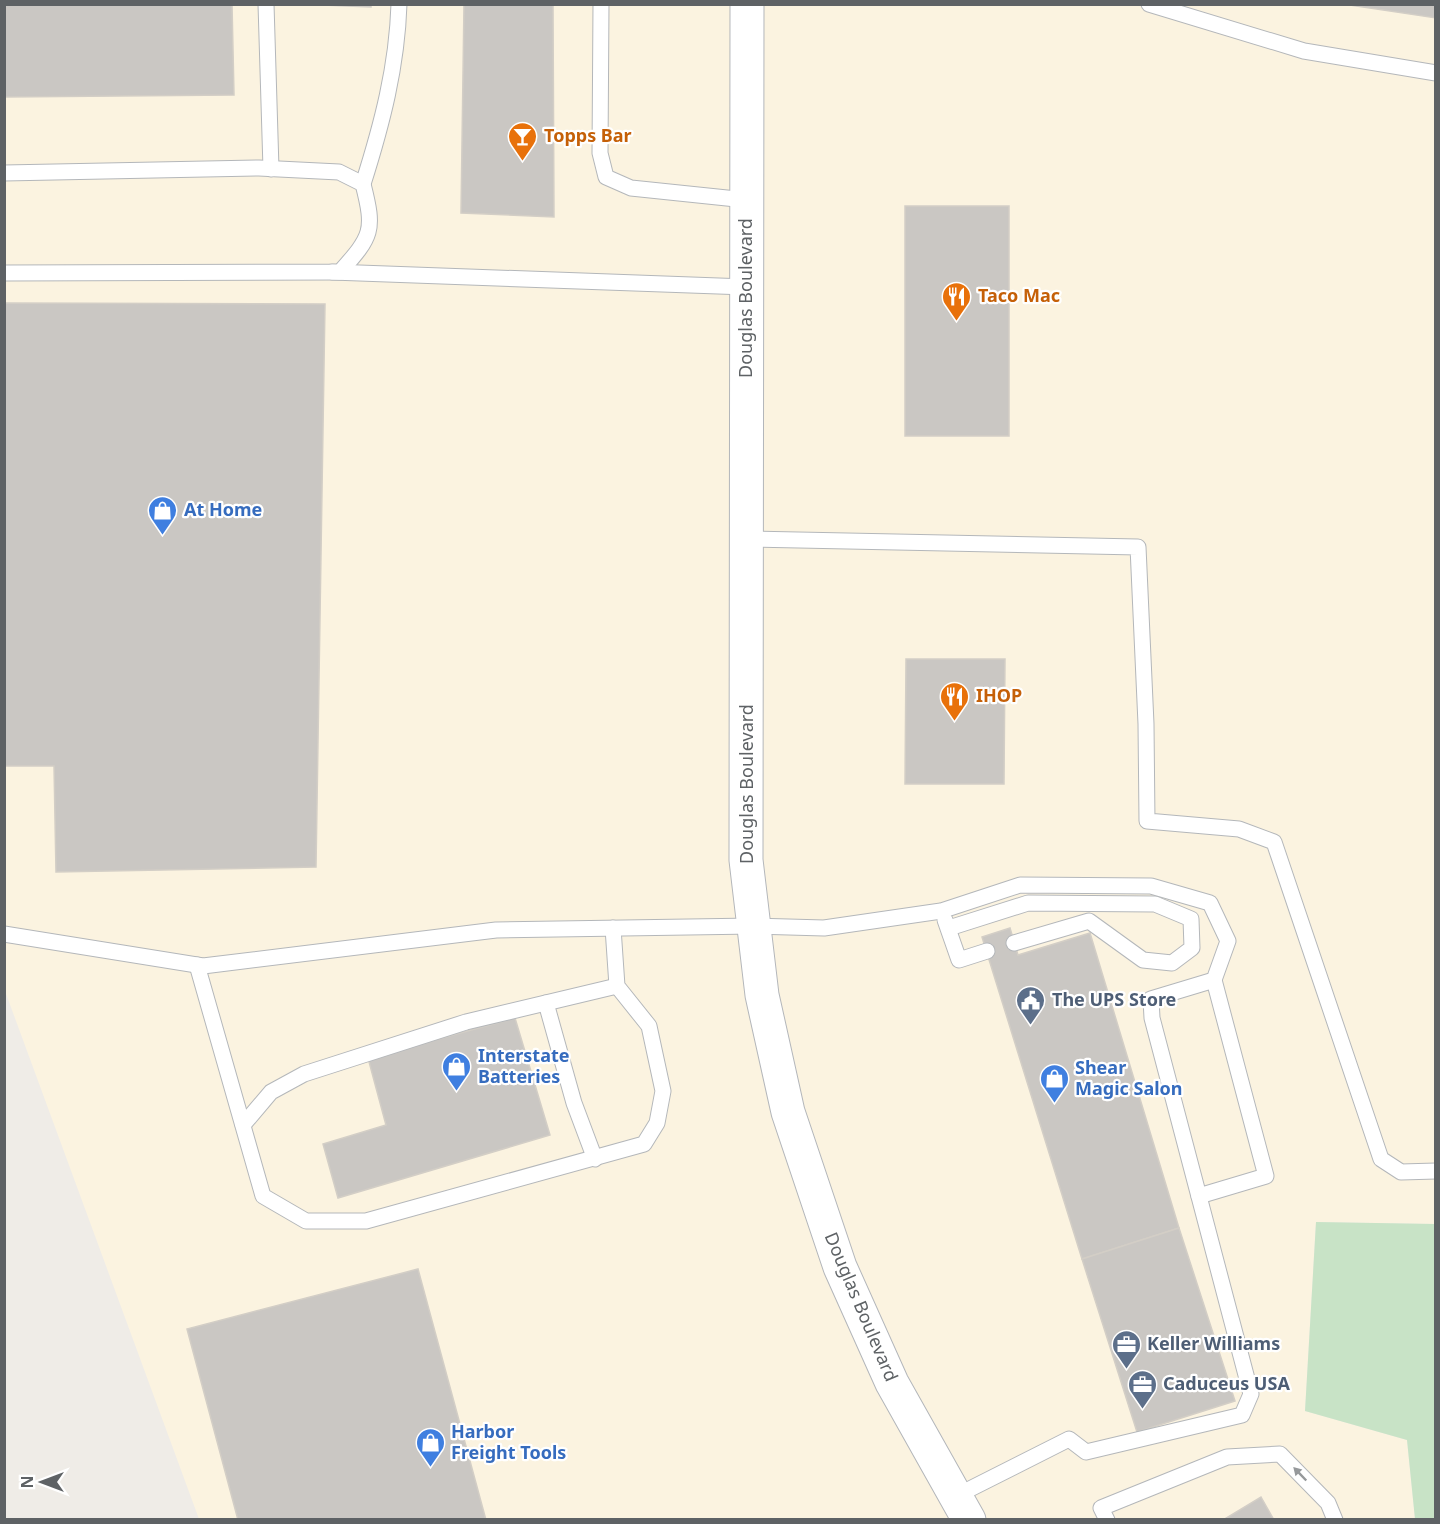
<svg xmlns="http://www.w3.org/2000/svg" width="1440" height="1524" viewBox="0 0 1440 1524" font-family="'Noto Sans',sans-serif">
<rect width="100%" height="100%" fill="#efece7"/>
<polygon fill="#fbf3e0" points="5,5 1435,5 1435,1224 1316,1222 1305,1411 1407,1440 1415,1519 199,1519 5,991"/>
<polygon fill="#c8e3c6" points="1316,1222 1435,1224 1435,1519 1415,1519 1407,1440 1305,1411"/>
<g fill="#cac7c3" stroke="#d3cec6" stroke-width="1.5">
<polygon points="4,4 232,4 234,95 4,97"/>
<polygon points="298,4 371,4 371,7"/>
<polygon points="464,4 553,4 554,217 461,213"/>
<polygon points="1343,4 1436,4 1436,18"/>
<rect x="905" y="206" width="104" height="230"/>
<polygon points="4,303 325,304 316,867 56,872 54,766 4,766"/>
<polygon points="906,659 1005,659 1004,784 905,784"/>
<polygon points="1010,928 1018,955 1090,933 1179,1228 1082,1259 982,937"/>
<polygon points="515,1018 550,1135 338,1198 323,1144 386,1125 368,1058"/>
<polygon points="1179,1228 1235,1401 1137,1432 1082,1259"/>
<polygon points="418,1269 486,1520 238,1520 187,1329"/>
<polygon points="1261,1497 1274,1520 1223,1520"/>
</g>
<g fill="none" stroke-linecap="round" stroke-linejoin="round">
<defs>
<g id="service">
<polyline points="266,4 271,169"/>
<polyline points="601,4 600,153 606,177 631,188 746,200"/>
<polyline points="1149,4 1304,51 1436,73"/>
<path d="M4,173L259,168L339,172L363,184C375,231 372,236 340,272L4,273"/>
<path d="M363,184C382,124 397,67 399,4"/>
<polyline points="332,272 746,287"/>
<polyline points="746,539 1138,547 1146,724 1147,821 1239,829 1274,842 1381,1159 1401,1172 1436,1171"/>
<polyline points="945,920 959,960 987,951"/>
<polyline points="949,928 1028,903 1155,904 1191,919 1192,948 1172,963 1143,960 1089,921 1014,943"/>
<polyline points="4,934 203,966 496,930 754,926 824,928 941,911 1020,885 1151,886 1210,903 1228,941 1214,980 1151,999 1152,1018 1251,1394 1242,1415 1086,1452 1069,1439 956,1496"/>
<polyline points="197,965 263,1196 306,1221 366,1221 644,1144 657,1123 663,1091 649,1026 617,986 613,928"/>
<polyline points="546,1003 574,1103 595,1159"/>
<polyline points="243,1125 271,1092 304,1074 466,1022 617,986"/>
<polyline points="1199,1196 1266,1176 1214,980"/>
<polyline points="1107,1520 1101,1508 1227,1457 1280,1454 1328,1503 1335,1520"/>
</g>
<polyline id="secondary" points="747,4 746,860 762,995 788,1112 840,1267 892,1383 969,1520"/>
</defs>
<use href="#service" stroke="#b4b7ba" stroke-width="17"/>
<use href="#secondary" stroke="#b3b6ba" stroke-width="35"/>
<use href="#service" stroke="#fff" stroke-width="15"/>
<use href="#secondary" stroke="#fff" stroke-width="33"/>
</g>
<defs><path id="oneway-solid" d="M-6-.8H1V-3.2L6.5 0L1 3.2V.8H-6Z" transform="scale(1.5)"/></defs>
<use fill="#96999b" href="#oneway-solid" transform="translate(1300 1474) rotate(-134)"/>
<defs>
<symbol id="bar-pin" viewBox="-11 -11 22 30"><path d="M0 17L-7.5 6A9.5 9.5 0 1 1 7.5 6Z" fill="#e8710a" stroke="#fff"/><path d="M-6-5H6L.8 .8V4.5H3.5V6h-7V4.5H-.8V.8Z" fill="#fff"/></symbol>
<symbol id="restaurant-pin" viewBox="-11 -11 22 30"><path d="M0 17L-7.5 6A9.5 9.5 0 1 1 7.5 6Z" fill="#e8710a" stroke="#fff"/><path d="M-5-6h1v4h1v-4h1v4h1v-4h1v5L-1.5 .5V6h-2V.5L-5-1ZM5-6V6H3V1.5H1.5Q1.5-4 5-6Z" fill="#fff"/></symbol>
<symbol id="shop-pin" viewBox="-11 -11 22 30"><path d="M0 17L-7.5 6A9.5 9.5 0 1 1 7.5 6Z" fill="#3f7fe0" stroke="#fff"/><path d="M-5-2.5h2.3a2.7 3.5 0 0 1 5.4 0H5L5.5 6h-11ZM-1.5-2.5h3a1.5 2.3 0 0 0-3 0Z" fill="#fff"/></symbol>
<symbol id="civic-pin" viewBox="-11 -11 22 30"><path d="M0 17L-7.5 6A9.5 9.5 0 1 1 7.5 6Z" fill="#5c6f8a" stroke="#fff"/><path d="M-.6-6.5H3V-4.5H.6V-3L4-1V1h2V6H-6V1h2V-1L-.6-3ZM-1.2 2.5V6h2.4V2.5Z" fill="#fff"/></symbol>
<symbol id="office-pin" viewBox="-11 -11 22 30"><path d="M0 17L-7.5 6A9.5 9.5 0 1 1 7.5 6Z" fill="#5c6f8a" stroke="#fff"/><path d="M-6-3h4V-5.5h4V-3h4V5H-6ZM-1-4.5V-3h2v-1.5ZM-6 0V1H6V0Z" fill="#fff"/></symbol>
</defs>
<g fill-rule="evenodd">
<use href="#bar-pin" x="506" y="120" width="33" height="45"/>
<use href="#restaurant-pin" x="940" y="280" width="33" height="45"/>
<use href="#shop-pin" x="146" y="494" width="33" height="45"/>
<use href="#restaurant-pin" x="938" y="680" width="33" height="45"/>
<use href="#civic-pin" x="1014" y="984" width="33" height="45"/>
<use href="#shop-pin" x="440" y="1050" width="33" height="45"/>
<use href="#shop-pin" x="1038" y="1062" width="33" height="45"/>
<use href="#office-pin" x="1110" y="1328" width="33" height="45"/>
<use href="#office-pin" x="1126" y="1368" width="33" height="45"/>
<use href="#shop-pin" x="414" y="1426" width="33" height="45"/>
</g>
<g text-anchor="middle" stroke-width="4.5" stroke-linejoin="round" paint-order="stroke">
<g font-size="18" font-weight="bold" fill="#c56008" stroke="#fff" text-anchor="start">
<text x="544" y="142">Topps Bar</text>
<text x="978" y="302">Taco Mac</text>
<text x="976" y="702">IHOP</text>
</g>
<g font-size="18" fill="#5e6265" stroke="#fff">
<text transform="translate(746 298) rotate(-90)" y="6">Douglas Boulevard</text>
<text transform="translate(747 784) rotate(-90)" y="6">Douglas Boulevard</text>
<text transform="translate(861 1307) rotate(67)" y="6">Douglas Boulevard</text>
</g>
<g font-size="18" font-weight="bold" fill="#366cbe" stroke="#fff" text-anchor="start">
<text x="184" y="516">At Home</text>
<text x="478" y="1062">Interstate<tspan x="478" dy="21">Batteries</tspan></text>
<text x="1075" y="1074">Shear<tspan x="1075" dy="21">Magic Salon</tspan></text>
<text x="451" y="1438">Harbor<tspan x="451" dy="21">Freight Tools</tspan></text>
</g>
<g font-size="18" font-weight="bold" fill="#4e5e75" stroke="#fff" text-anchor="start">
<text x="1052" y="1006">The UPS Store</text>
<text x="1147" y="1350">Keller Williams</text>
<text x="1163" y="1390">Caduceus USA</text>
</g>
</g>
<rect width="1440" height="1524" fill="none" stroke="#5e6265" stroke-width="12"/>
<g transform="translate(42 1482) rotate(270)" stroke="#ffffff" stroke-width="4.5" paint-order="stroke">
<path d="M0-4.5L10 22L0 15L-10 22Z" fill="#5e6265"/>
<text y="-9" font-size="16" font-weight="bold" text-anchor="middle" fill="#5e6265">N</text>
</g>
</svg>
